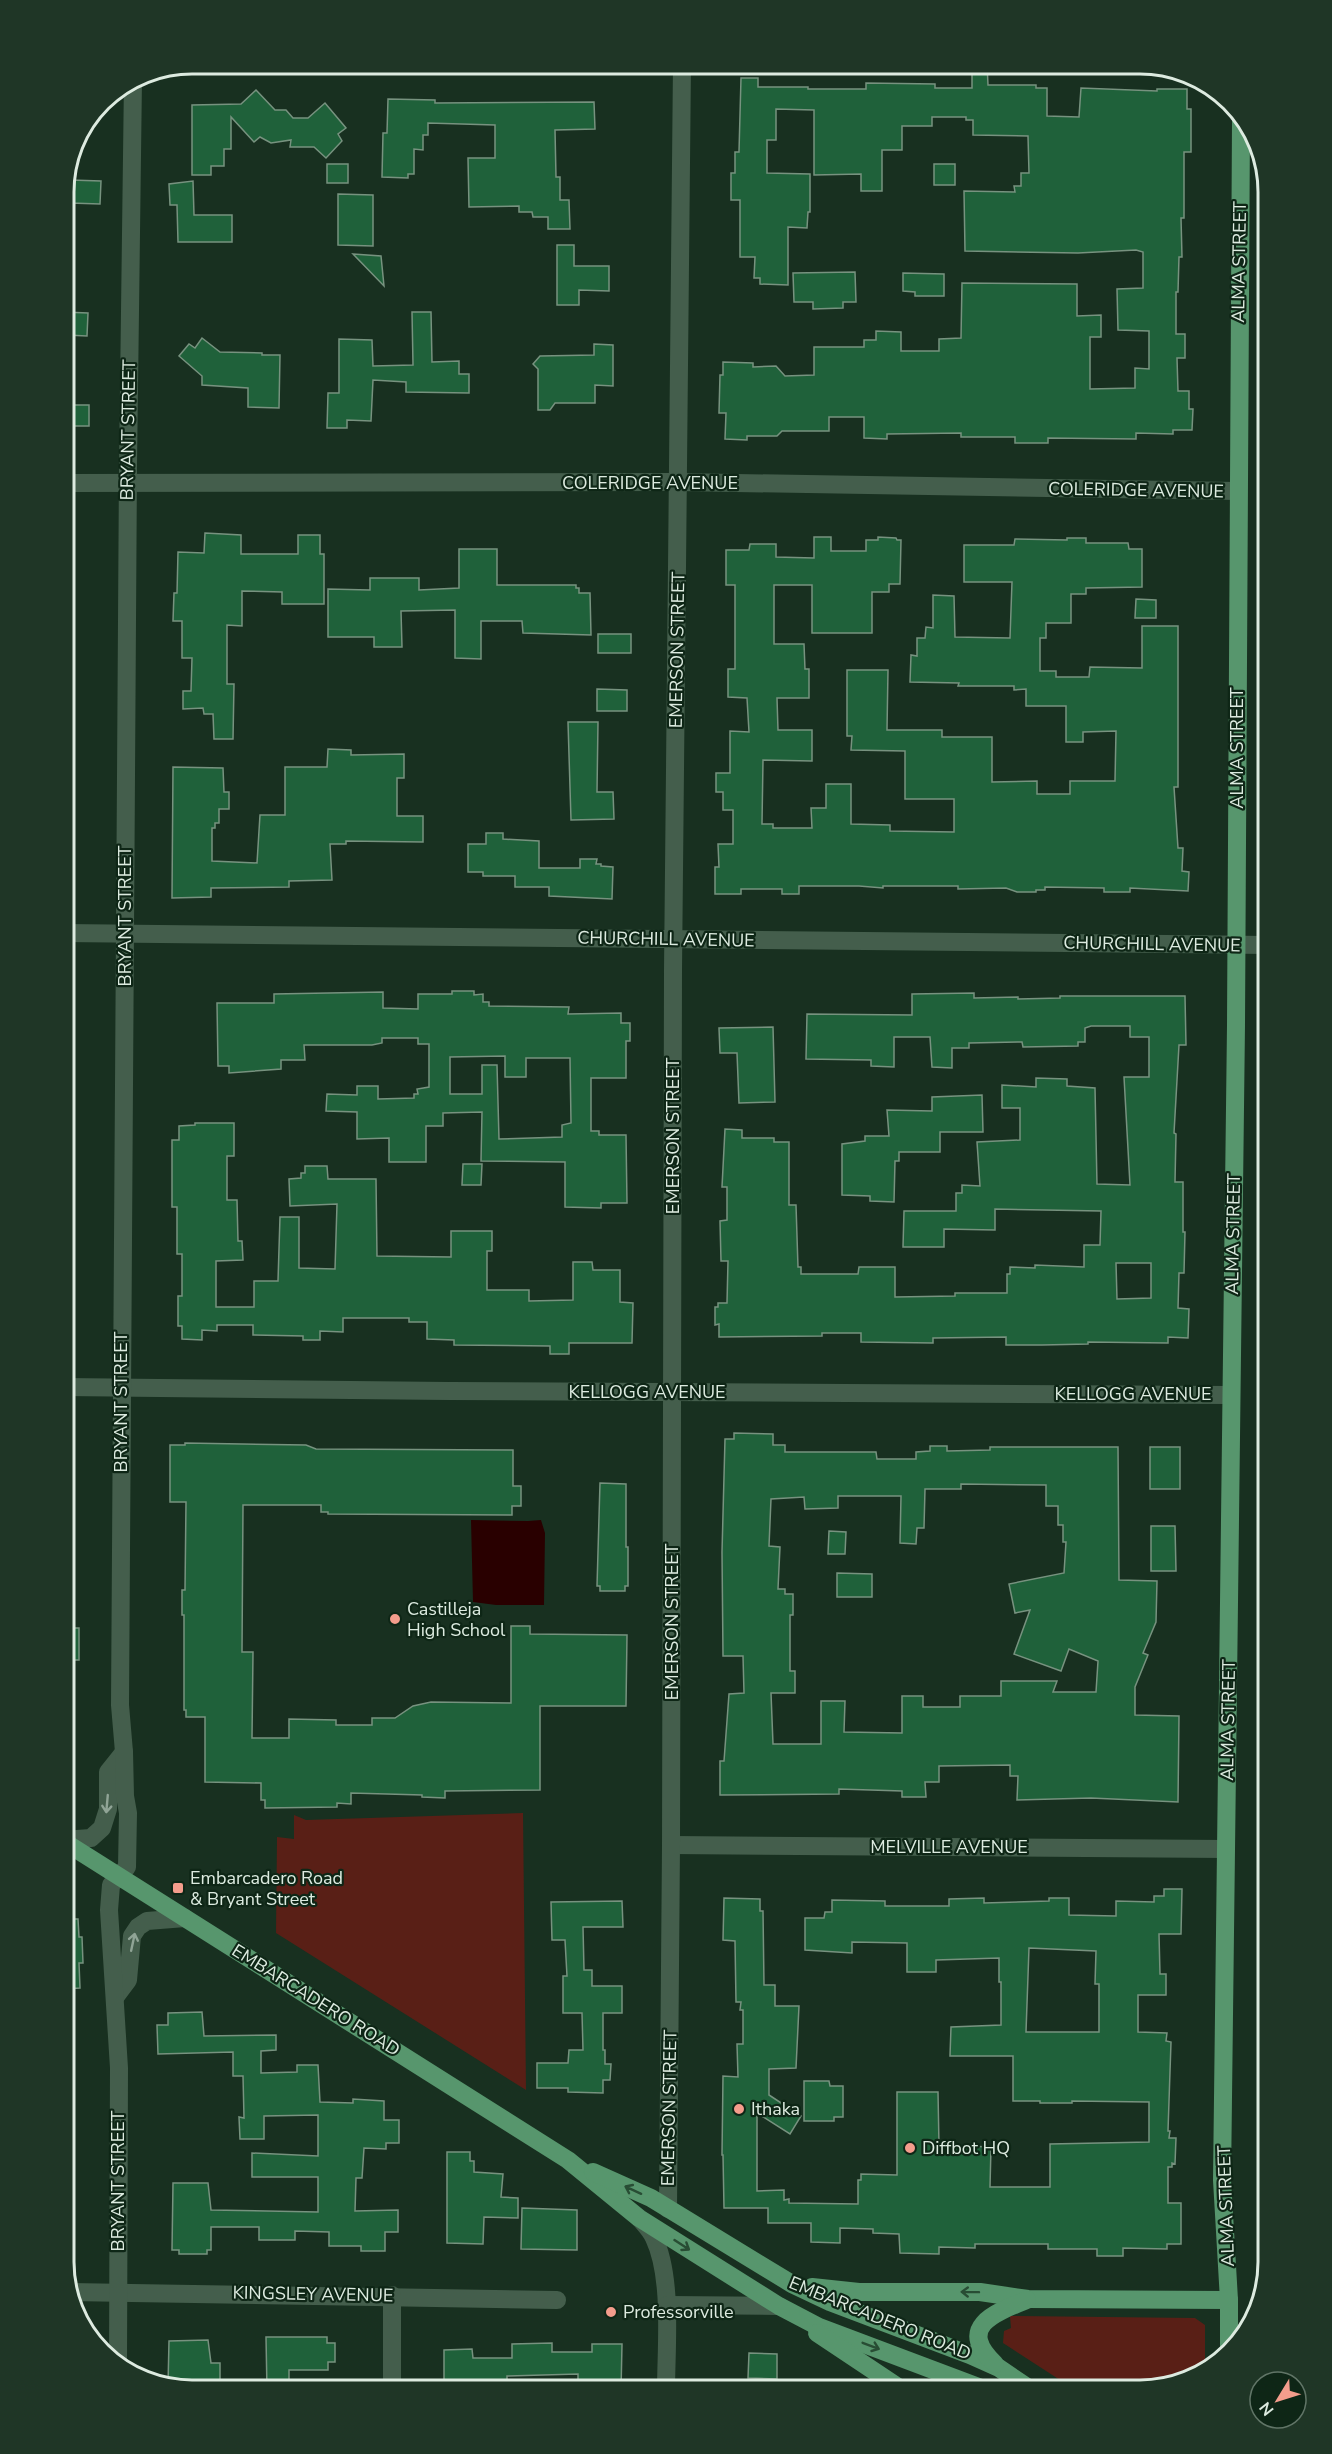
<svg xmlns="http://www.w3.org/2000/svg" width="1332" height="2454" viewBox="0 0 1332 2454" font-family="'Nunito Sans',sans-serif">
<rect width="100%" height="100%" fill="#183020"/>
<g fill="#591f16">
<polygon points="523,1813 526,2090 276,1933 277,1837 294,1839 294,1815 306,1820"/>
<polygon points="1010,2316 1195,2318 1205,2325 1205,2368 1190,2381 1140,2391 1077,2391 1003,2343 1004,2331 1011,2328"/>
</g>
<polygon fill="#290000" points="471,1520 528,1521 541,1520 545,1533 544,1605 496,1605 473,1602"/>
<g fill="#1f613a" stroke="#77927f" stroke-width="1.5" fill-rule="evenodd">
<polygon points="972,63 987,63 988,85 1036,85 1036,88 1047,88 1047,116 1079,117 1081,88 1157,91 1157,89 1187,89 1187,109 1191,109 1191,152 1184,152 1184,218 1181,218 1182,257 1179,257 1178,292 1176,292 1176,334 1185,334 1185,358 1177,358 1178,391 1189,391 1189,409 1193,409 1192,430 1173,430 1173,434 1136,433 1136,439 1048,438 1048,443 1015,443 1015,437 961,437 961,433 887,434 887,439 864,438 864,417 829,417 829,431 782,431 777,436 747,436 747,440 725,439 726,413 719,413 720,375 723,375 723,362 753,363 753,367 776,366 785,376 814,375 814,347 864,347 864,340 876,340 876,331 901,332 901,351 939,351 939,339 961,338 962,283 1077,284 1077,316 1101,315 1101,337 1090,337 1090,389 1135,388 1135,368 1149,369 1149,331 1118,330 1117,289 1143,288 1143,252 1136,250 1078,253 965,251 964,191 1015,192 1014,186 1021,186 1021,173 1029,173 1028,136 973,135 973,120 966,120 966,117 932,117 932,126 902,126 902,150 882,150 882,191 861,191 861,174 814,175 814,110 776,109 776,140 767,140 767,173 810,174 810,212 808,212 807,228 788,227 788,285 760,284 760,278 754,278 755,257 740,257 740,200 731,200 731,173 735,173 735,152 739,152 741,78 758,78 758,87 808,87 808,89 866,89 866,83 935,84 935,88 972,88"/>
<polygon points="256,90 275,110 286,110 293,118 308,118 325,103 346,128 338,134 342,141 326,158 314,147 290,147 291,140 271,143 260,137 254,142 231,117 231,149 224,149 224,166 211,166 211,175 192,175 192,105 241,104"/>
<polygon points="388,99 435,100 435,103 594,102 595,129 555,130 556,177 560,177 560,200 569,200 570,229 548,229 548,217 533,217 532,212 519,212 519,206 469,207 468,158 495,158 495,125 428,123 428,135 423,135 423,150 414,149 414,174 408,174 408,178 382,177 383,133 387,133"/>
<rect x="327" y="164" width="21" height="19"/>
<rect x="934" y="164" width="21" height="21"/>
<polygon points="70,180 101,181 100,204 70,203"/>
<polygon points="193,181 194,215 232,215 232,242 178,242 177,205 170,205 169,184"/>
<polygon points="338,194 373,195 373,246 338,245"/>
<polygon points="557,245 574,245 574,266 609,266 609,291 579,290 579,305 557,305"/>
<polygon points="353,254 381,256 384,286"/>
<polygon points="855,272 856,302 843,302 843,308 813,309 813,302 794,302 793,273"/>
<polygon points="903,273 944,274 944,296 915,296 915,292 903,291"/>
<polygon points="63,312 88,313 87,336 66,335 66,331 63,331"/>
<polygon points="412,312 431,312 432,362 459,361 459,374 469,374 469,393 406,392 406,382 373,380 371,421 347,420 347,428 327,428 328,393 339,393 339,339 372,340 373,366 413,365"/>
<polygon points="202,338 220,352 262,353 262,355 280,355 279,408 248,407 248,388 202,385 202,376 179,356 189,344 195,348"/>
<polygon points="594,344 613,345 613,386 595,385 595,403 555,403 550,410 538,410 538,369 533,364 540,356 594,355"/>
<rect x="63" y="405" width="26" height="21"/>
<polygon points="205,533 241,535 241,554 298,554 298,535 320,535 320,554 324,554 324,604 282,604 282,592 242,591 242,626 227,625 227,684 234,684 233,739 214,739 213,714 204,714 203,708 183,709 183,691 191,691 192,658 182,658 182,621 173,621 174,593 177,593 178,552 204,553"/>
<polygon points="814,537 831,537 831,551 866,551 866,540 878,540 878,537 896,538 897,540 901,540 900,584 889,584 889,592 872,592 872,633 812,633 812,585 774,585 774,644 804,644 805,669 809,669 809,698 777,698 778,730 812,730 812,761 763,760 762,824 773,824 773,828 812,828 811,808 826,808 826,784 851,784 851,824 890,825 890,831 954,832 954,799 905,799 905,751 851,750 852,736 847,736 847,670 888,670 887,730 942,730 942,737 992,737 992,782 1037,781 1037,794 1070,794 1070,781 1115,781 1116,731 1083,732 1083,742 1066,742 1066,706 1026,706 1026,689 1014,690 1014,686 958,686 959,683 910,682 911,655 917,656 917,638 925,638 926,627 933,628 933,595 954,596 955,637 1010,638 1012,582 964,582 964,545 1014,545 1015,539 1067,540 1067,538 1086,538 1086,543 1128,543 1129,549 1142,549 1142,587 1086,588 1086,594 1071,594 1071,623 1046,623 1046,638 1040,638 1040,671 1056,671 1056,677 1089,677 1090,667 1142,668 1142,626 1178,626 1178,787 1174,787 1178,848 1183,848 1182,871 1189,872 1188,891 1130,888 1130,892 1104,892 1104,888 1045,887 1045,890 1036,890 1036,892 1017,892 1006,888 958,889 958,886 883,886 883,888 859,886 799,886 799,894 782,894 782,889 741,889 741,894 715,894 715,867 719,867 718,844 733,844 733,810 723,810 723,792 716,792 716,773 730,773 730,731 749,732 747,698 728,697 728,669 735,669 735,585 726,585 726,550 749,550 750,544 776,544 776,557 814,558"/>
<polygon points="459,549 497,549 497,585 576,585 576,588 579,588 579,593 590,593 591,635 523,633 522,621 481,621 481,659 455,658 455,610 401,611 402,647 374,647 374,637 328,637 328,589 370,590 370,578 419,578 419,590 459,588"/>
<polygon points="1136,599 1156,600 1156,618 1135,618"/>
<rect x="598" y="634" width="33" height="19"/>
<polygon points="597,689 627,690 627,711 597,711"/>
<polygon points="568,722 598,722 597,792 613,792 614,819 571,820"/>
<polygon points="328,749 351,750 351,755 404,754 404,778 397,778 397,816 423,816 423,842 346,841 346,844 330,844 332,880 289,881 289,887 211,888 211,897 172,898 173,767 223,768 224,792 229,792 229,809 219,809 219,823 215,823 215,828 212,828 212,861 257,863 260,815 285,815 285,767 327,767"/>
<polygon points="486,833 503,833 503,839 539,841 539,868 580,868 580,859 597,859 596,864 601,864 601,866 613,867 612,899 549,896 549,887 515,887 515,876 483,876 483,872 468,872 468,844 486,844"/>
<path d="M452,991H474V995L483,994V1002H489V1006L569,1007L568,1014L621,1013V1023H630V1041H626V1078H591V1131H599V1135H626L627,1203H601V1208L565,1207V1162L481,1161L482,1112L443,1113V1126H426V1162H389V1138L357,1139V1112L326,1111L327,1094L357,1095V1086H378V1099L414,1098V1094H418L417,1089L429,1087V1044H418V1038H382V1043L372,1045H304L305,1060H281V1069L229,1073V1066H218L217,1003H274V994L383,992V1008L418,1009V994H452ZM505,1056V1077H526V1058H570L571,1123L562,1125V1137L499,1139L497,1065H482V1094H450V1057Z"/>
<path d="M974,993V998L1018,997V999L1060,998V996H1185L1186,1045H1179L1174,1133L1176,1134L1175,1182H1183V1232H1185L1184,1273H1179L1178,1308L1189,1309L1188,1338L1168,1337V1343L1088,1342V1344L1042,1345H1006V1337L933,1338V1343L861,1342V1333H822V1336L719,1337V1324L715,1325V1307H718V1303H727L728,1261H721L720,1221L727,1220V1187H722L725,1129L742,1130V1138H774V1142H789V1205H796L798,1267H801V1274H858L859,1267H895V1297L955,1296V1293H1007V1274H1010V1267L1035,1268V1265L1084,1267V1245H1100L1101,1211L995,1209V1230L944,1229V1247H903L904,1211H956V1193H962V1185L980,1186L977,1142L1020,1140V1108H1002V1085L1036,1087V1078L1067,1079V1086L1095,1088L1097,1184L1130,1185L1124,1077H1149V1037H1130V1026H1091L1085,1028V1042H1078V1046L1023,1047L1022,1042L969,1043V1048H952V1068L932,1067L930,1037H894V1067L871,1066V1060L806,1059L807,1014L912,1015V994ZM1116,1263H1151V1298L1117,1299Z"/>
<polygon points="773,1027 775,1102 739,1103 737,1053 720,1053 719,1028"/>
<polygon points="982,1095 983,1132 940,1132 940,1152 899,1152 899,1161 895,1161 894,1202 870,1201 870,1196 842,1195 842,1144 865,1141 865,1136 889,1136 887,1110 932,1111 932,1097"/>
<polygon points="195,1123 234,1123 234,1156 227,1156 227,1200 237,1200 238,1241 242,1241 243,1260 216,1261 216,1307 254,1307 254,1281 278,1281 280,1217 299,1217 299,1268 335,1269 337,1204 290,1206 289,1179 301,1178 301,1173 305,1173 305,1166 327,1166 328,1179 376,1179 377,1256 451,1257 451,1231 492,1231 492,1251 487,1251 487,1290 529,1290 529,1301 573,1300 573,1262 592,1262 593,1270 620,1270 620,1302 633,1303 632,1343 569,1343 569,1354 550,1354 550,1346 454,1345 454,1340 427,1339 427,1322 409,1322 409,1318 343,1318 343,1332 320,1331 320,1340 303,1340 303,1336 253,1335 253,1325 217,1325 217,1331 202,1330 202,1340 182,1339 182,1326 178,1326 178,1296 182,1296 182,1254 177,1254 177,1207 172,1207 172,1140 179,1140 179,1126 195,1125"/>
<polygon points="463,1164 482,1164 481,1185 462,1185"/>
<path d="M734,1433L773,1434V1445H785V1452H876L877,1459H916V1452L930,1451V1446H947V1451L990,1450V1447H1118L1119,1580L1157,1581L1156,1622L1143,1653L1148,1655L1135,1687V1715L1179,1716L1178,1802L1091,1798L1017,1800L1018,1776H1010V1765L939,1766V1782H925L926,1797H902V1791L839,1789V1794L720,1795V1761H724L729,1694L744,1693L743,1656H723L722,1552L725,1439H734ZM961,1484L1046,1485V1506H1058V1525H1063V1542H1066L1064,1573L1009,1584L1015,1613L1030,1610L1014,1654L1061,1671L1069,1649L1098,1661L1096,1692H1053L1057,1681H1001V1696H960V1707H923V1696H902V1733L844,1732L845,1701H821V1744H773L771,1693H795V1671H790V1615H793V1594H785V1589H778L780,1547L769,1546L771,1499L804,1497L805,1509L838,1508V1496H901L900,1543L916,1544L917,1528H924L925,1489H961Z"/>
<polygon points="185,1443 306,1445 316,1449 513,1450 513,1486 521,1486 521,1506 512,1506 512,1515 328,1514 328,1512 321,1512 321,1505 243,1505 242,1652 253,1652 252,1738 289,1738 289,1719 336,1720 336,1725 372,1725 372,1718 395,1718 413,1706 431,1702 511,1703 511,1626 530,1626 530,1634 627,1635 626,1706 540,1706 540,1790 445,1791 445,1798 422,1797 422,1795 351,1793 351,1804 337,1803 337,1807 265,1808 265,1800 261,1800 261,1783 205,1782 205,1717 186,1717 186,1710 184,1710 184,1615 182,1615 182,1590 185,1590 186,1502 170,1502 170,1445 185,1445"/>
<rect x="1150" y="1447" width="30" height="42"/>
<polygon points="600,1483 626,1484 626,1547 628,1547 628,1586 625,1586 625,1591 600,1591 600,1586 597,1586"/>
<polygon points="1151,1526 1175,1526 1176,1571 1151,1571"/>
<polygon points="829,1531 846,1532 845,1554 828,1554"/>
<polygon points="837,1573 872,1574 872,1597 837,1597"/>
<rect x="63" y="1628" width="16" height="32"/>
<path d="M1164,1889H1182L1181,1934H1159L1160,1974H1166V1995H1138V2032L1167,2033L1166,2041L1171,2042L1168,2131H1170L1169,2138H1176L1175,2164L1172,2163V2167H1168V2203H1181V2244H1167V2249L1123,2248V2256H1097V2249H1048V2244H975V2248L939,2247V2254L900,2253L899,2234L873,2233V2229L840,2228V2243L811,2242V2223H768V2208H724L723,2155H722L723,2076L738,2077L737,2044H743V2010H740L741,2002H736L735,1941L723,1940L724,1898L760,1899V1911H763L764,1985H775V2006H799L796,2068L769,2069V2095L801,2116L790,2134L757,2113V2191L784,2190V2200L789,2199V2203L858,2204V2180H861V2174L897,2175V2092H938L939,2145L991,2147L990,2187H1050V2144L1149,2142V2102L1072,2101V2103H1040V2101H1013V2056H950L951,2027L1001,2025V1982H999V1958L936,1960V1972H907V1943L852,1942V1953L805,1950V1918H824L825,1912H832V1900L885,1901V1906H949V1899L984,1898V1903L1049,1901V1898H1069V1915L1116,1916V1901L1154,1902V1896H1164ZM1029,1948L1096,1951L1095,1984H1099V2032H1026Z"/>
<polygon points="622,1901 623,1927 583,1927 584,1970 592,1970 592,1986 622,1986 622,2013 603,2013 603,2050 605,2050 605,2064 611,2064 610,2080 603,2080 603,2093 568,2092 568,2088 537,2088 537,2063 568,2063 569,2050 583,2050 582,2013 563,2013 563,1976 567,1976 565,1940 552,1940 551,1902"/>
<polygon points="63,1919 78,1919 79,1937 82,1937 83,1963 79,1963 80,1988 63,1989"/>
<polygon points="202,2012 204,2036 276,2035 276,2050 261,2051 261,2073 297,2072 297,2065 318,2065 320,2102 353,2103 353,2099 384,2101 384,2120 399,2120 399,2143 386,2143 386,2149 364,2148 362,2178 356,2178 355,2211 398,2210 398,2232 385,2232 385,2251 361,2251 361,2246 329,2246 329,2232 295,2231 295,2240 259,2240 259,2227 211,2227 211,2250 207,2250 207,2254 179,2254 179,2250 172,2250 173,2183 208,2183 211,2210 318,2212 318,2177 252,2177 252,2153 318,2156 318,2115 264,2116 264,2139 240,2139 239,2117 244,2118 243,2076 233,2076 233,2052 158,2054 157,2025 168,2025 168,2013"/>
<polygon points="804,2081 829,2081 830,2086 843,2086 843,2117 834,2117 834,2121 804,2121"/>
<polygon points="447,2152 470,2152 470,2161 474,2161 474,2172 503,2174 501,2197 518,2198 518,2218 484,2217 483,2244 447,2243"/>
<polygon points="522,2208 577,2210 577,2250 521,2249"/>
<polygon points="266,2337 327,2337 327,2343 335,2343 335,2362 328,2362 328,2370 289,2370 289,2390 267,2390"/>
<polygon points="208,2340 211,2363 220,2363 220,2387 176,2388 168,2385 169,2341"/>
<polygon points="552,2343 552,2352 592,2352 592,2344 622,2344 621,2391 578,2389 578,2374 507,2376 507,2384 501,2385 501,2391 444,2391 444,2350 472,2349 473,2358 512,2358 512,2344"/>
<polygon points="749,2353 777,2354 777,2379 748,2378"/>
</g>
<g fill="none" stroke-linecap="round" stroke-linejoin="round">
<g stroke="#445e4c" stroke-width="18">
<polyline points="63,483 678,482 1237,491"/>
<polyline points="63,933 1269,945"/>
<polyline points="63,1387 449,1391 1231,1395"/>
<polyline points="63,1840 91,1838 102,1828 108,1809 108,1772 124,1752"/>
<polyline points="671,1845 1226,1849"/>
<polyline points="116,1996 128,1980 132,1936 138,1927 147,1921 185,1918"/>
<polyline points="668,2209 671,1845 673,971 682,63"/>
<path d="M640,2219C645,2225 651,2231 654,2238C673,2278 666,2347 666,2391"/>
<polyline points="69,2292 557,2300"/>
<polyline points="667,2305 779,2306"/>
<polyline points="118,2366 119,2068 109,1910 111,1885 127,1867 128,1813 125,1796 124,1752 120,1705 128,466 133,79"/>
<polyline points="392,2391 392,2295"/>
</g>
<g stroke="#57966d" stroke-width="18">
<polyline points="63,1841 568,2160 639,2218 779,2306 819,2327 989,2391"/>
<polyline points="593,2172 651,2198 792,2284 830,2302 970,2355 999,2368 1033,2391"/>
<polyline points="812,2287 859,2292 980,2292 1028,2299 1229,2300"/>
<polyline points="817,2333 904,2391"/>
<polyline points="1229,2349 1229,2300 1222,2180 1236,1025 1241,120"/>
<path d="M995,2364C956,2327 994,2313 1027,2300"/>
</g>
</g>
<defs><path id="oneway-shaft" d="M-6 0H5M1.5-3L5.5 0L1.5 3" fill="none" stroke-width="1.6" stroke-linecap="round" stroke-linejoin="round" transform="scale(1.5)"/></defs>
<g stroke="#90a496">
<use href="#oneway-shaft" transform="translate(107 1804) rotate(95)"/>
<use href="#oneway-shaft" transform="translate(133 1942) rotate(-78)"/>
</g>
<g stroke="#284d34">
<use href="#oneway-shaft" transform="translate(633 2190) rotate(-155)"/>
<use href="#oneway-shaft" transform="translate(682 2245) rotate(33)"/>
<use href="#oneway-shaft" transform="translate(970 2292) rotate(-179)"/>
<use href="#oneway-shaft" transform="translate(871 2346) rotate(21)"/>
</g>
<g fill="#f49d8c" stroke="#0e2616" stroke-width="2">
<circle cx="395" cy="1619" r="6"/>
<rect x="172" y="1882" width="12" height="12" rx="3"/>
<circle cx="739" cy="2109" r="6"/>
<circle cx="910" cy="2148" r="6"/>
<circle cx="611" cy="2312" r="6"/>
</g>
<g text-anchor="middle" stroke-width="4.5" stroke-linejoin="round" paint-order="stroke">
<g font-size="18" fill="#ddebe0" stroke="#0e2616">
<text transform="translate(1239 262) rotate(-89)" y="6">ALMA STREET</text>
<text transform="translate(128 430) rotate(-89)" y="6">BRYANT STREET</text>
<text x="650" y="489">COLERIDGE AVENUE</text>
<text transform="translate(1136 490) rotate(1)" y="6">COLERIDGE AVENUE</text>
<text transform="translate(677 650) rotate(-89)" y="6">EMERSON STREET</text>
<text transform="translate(1237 748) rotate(-90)" y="6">ALMA STREET</text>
<text transform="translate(125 916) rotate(-90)" y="6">BRYANT STREET</text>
<text transform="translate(666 939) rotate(1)" y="6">CHURCHILL AVENUE</text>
<text transform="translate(1152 944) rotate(1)" y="6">CHURCHILL AVENUE</text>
<text transform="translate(673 1136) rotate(-90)" y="6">EMERSON STREET</text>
<text transform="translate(1233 1234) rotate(-89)" y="6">ALMA STREET</text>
<text x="647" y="1398">KELLOGG AVENUE</text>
<text x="1133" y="1400">KELLOGG AVENUE</text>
<text transform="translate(121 1402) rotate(-90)" y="6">BRYANT STREET</text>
<text transform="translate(672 1622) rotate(-90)" y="6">EMERSON STREET</text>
<text transform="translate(1228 1720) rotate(-89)" y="6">ALMA STREET</text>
<text x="949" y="1853">MELVILLE AVENUE</text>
<text transform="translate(316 2000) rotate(32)" y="6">EMBARCADERO ROAD</text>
<text transform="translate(669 2108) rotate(-89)" y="6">EMERSON STREET</text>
<text transform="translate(118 2181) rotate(-90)" y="6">BRYANT STREET</text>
<text transform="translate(1226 2206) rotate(-92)" y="6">ALMA STREET</text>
<text transform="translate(313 2294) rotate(1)" y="6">KINGSLEY AVENUE</text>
<text transform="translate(880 2318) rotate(22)" y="6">EMBARCADERO ROAD</text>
</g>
<g font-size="18" fill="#ddebe0" stroke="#0e2616" text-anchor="start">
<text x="407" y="1615">Castilleja<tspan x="407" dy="21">High School</tspan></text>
<text x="190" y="1884">Embarcadero Road<tspan x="190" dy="21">&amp; Bryant Street</tspan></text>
<text x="751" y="2115">Ithaka</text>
<text x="922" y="2154">Diffbot HQ</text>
<text x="623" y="2318">Professorville</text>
</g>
</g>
<path d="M0 0H1332V2454H0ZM192 74H1140A118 118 0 0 1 1258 192V2262A118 118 0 0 1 1140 2380H192A118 118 0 0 1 74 2262V192A118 118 0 0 1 192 74Z" fill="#1f3626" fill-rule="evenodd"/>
<path fill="none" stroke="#ddebe0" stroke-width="3" d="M192 74H1140A118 118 0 0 1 1258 192V2262A118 118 0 0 1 1140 2380H192A118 118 0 0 1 74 2262V192A118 118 0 0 1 192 74Z"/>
<g transform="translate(1278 2400) rotate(232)"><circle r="28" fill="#0e2616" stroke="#617567" stroke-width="1.5"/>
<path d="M0-4.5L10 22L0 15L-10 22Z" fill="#f49d8c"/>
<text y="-9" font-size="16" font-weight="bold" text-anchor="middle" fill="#ddebe0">N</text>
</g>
</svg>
